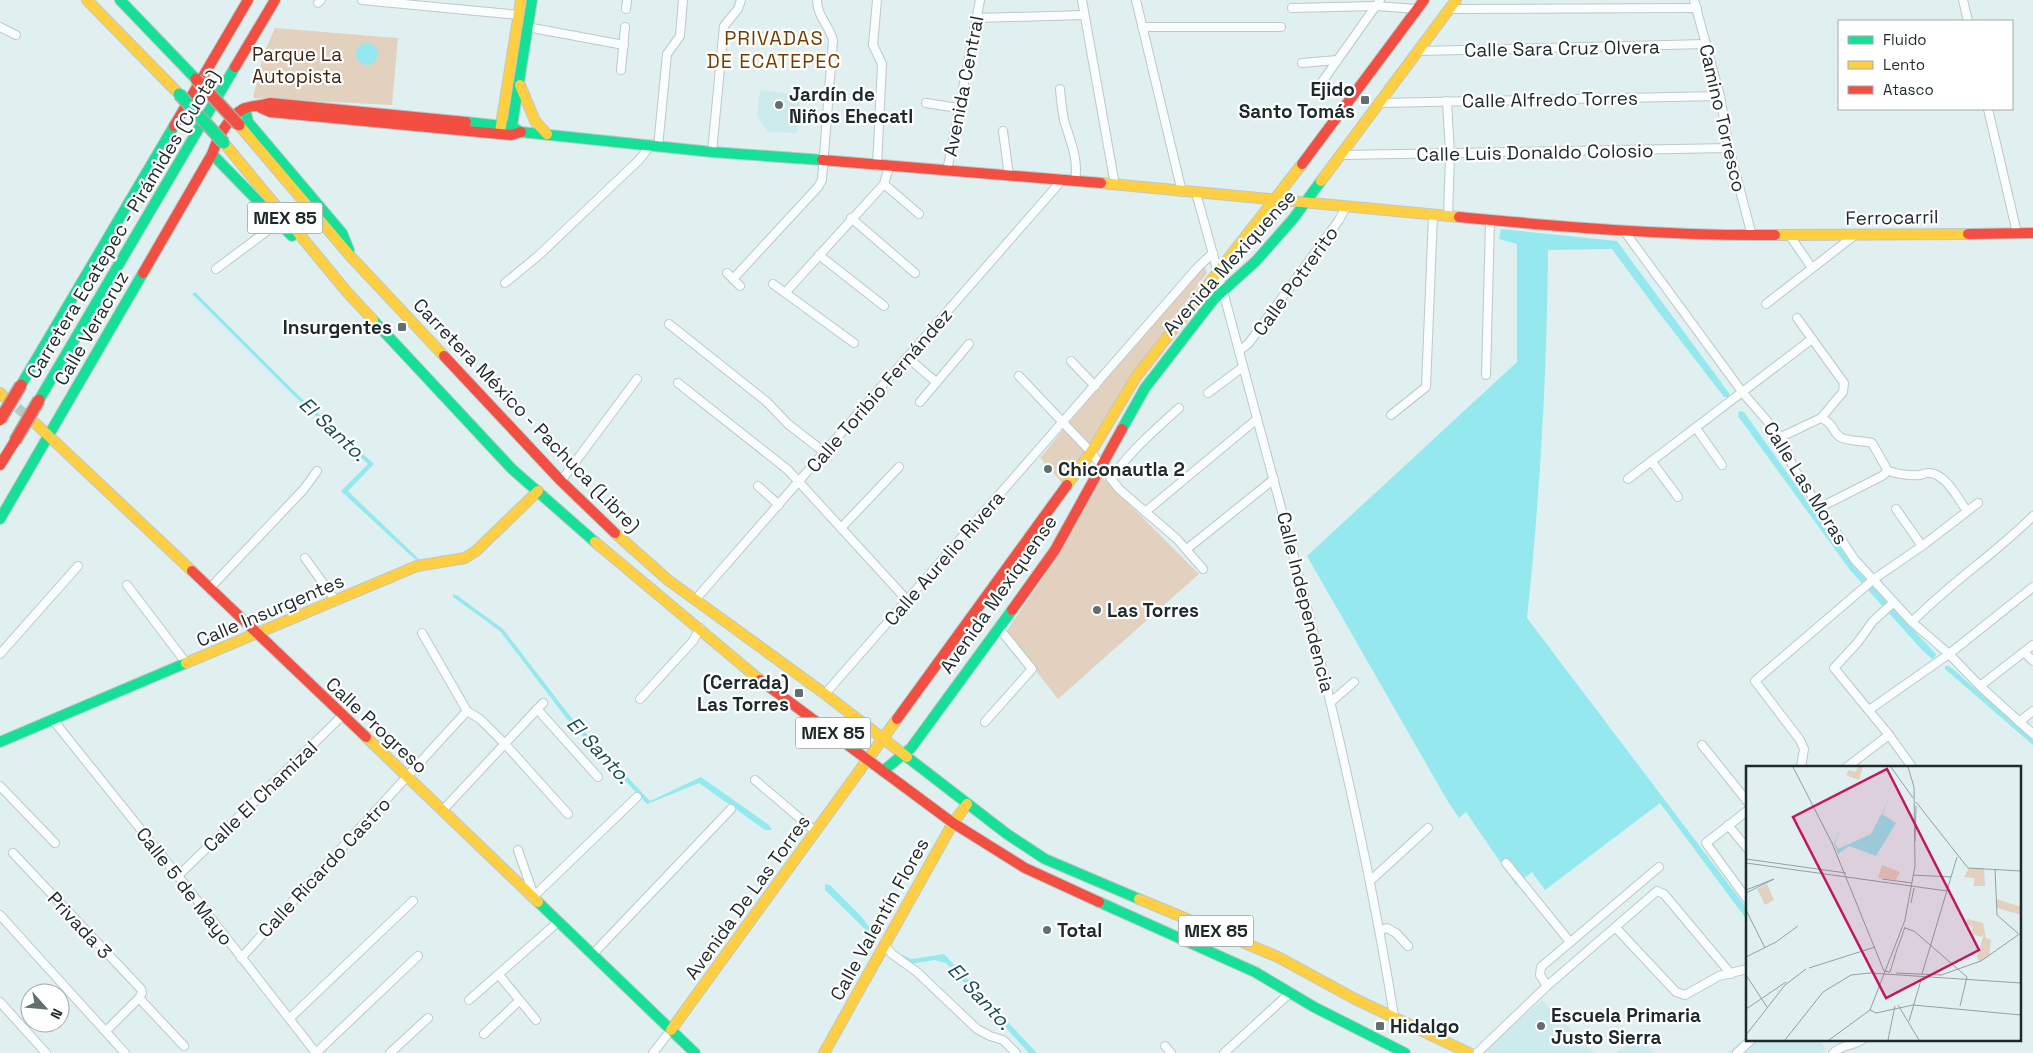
<svg xmlns="http://www.w3.org/2000/svg" width="2033" height="1053" viewBox="0 0 2033 1053" font-family="'Space Grotesk',sans-serif">
<rect width="100%" height="100%" fill="#e0f0f1"/>
<g fill="#cdeaec">
<polygon points="760,90 801,95 797,133 768,132 757,116"/>
<polygon points="1542,1000 1595,1053 1489,1053 1485,1051"/>
<polygon points="1638,1035 1654,1053 1616,1053"/>
<polygon points="1747,1036 1747,1039 1817,1039 1827,1049 1822,1053 1727,1053"/>
</g>
<g fill="#e2d1bf">
<polygon points="275,28 398,38 392,105 253,98 263,55"/>
<polygon points="1203,267 1206,269 1207,273 1133,373 1089,447 1062,483 1040,458 1148,327"/>
<polygon points="1102,477 1199,574 1058,699 1006,632 1059,554"/>
</g>
<g fill="#95e8ee">
<circle cx="367" cy="54" r="11"/>
<path d="M1501,229L1617,241L1729,393V397H1724L1657,310L1612,249L1548,250C1547,373 1540,496 1527,618L1742,902L1747,908V920L1660,803L1545,890L1532,872L1516,885L1466,812L1459,818L1447,800L1307,556L1517,362V244L1499,239Z"/>
<polygon points="195,292 298,395 374,464 348,491 422,562 419,562 410,555 341,491 368,464 290,392 192,294"/>
<polygon points="1739,411 1744,412 1854,567 1936,654 1935,657 1932,659 1923,651 1850,570 1738,416"/>
<polygon points="453,594 458,596 503,629 570,716 650,801 701,777 769,825 772,830 765,830 699,783 647,804 567,719 500,631 453,597"/>
<polygon points="1945,666 1949,666 1954,670 2033,740 2033,745 1945,669"/>
<polygon points="825,884 830,885 860,915 878,938 875,939 825,890"/>
<polygon points="892,951 912,959 944,954 1037,1053 1029,1053 946,963 935,960 910,964"/>
</g>
<g fill="none" stroke-linecap="round" stroke-linejoin="round">
<polyline stroke="#b9c8c9" stroke-width="10" stroke-dasharray="10 5" stroke-linecap="butt" points="6,398 33,421"/>
<defs>
<g id="street">
<polyline points="362,0 519,15"/>
<polyline points="877,0 873,45 882,64 877,166"/>
<polyline points="1082,0 1115,185"/>
<polyline points="1136,0 1182,192"/>
<polyline points="1694,0 1720,96 1729,148 1752,236"/>
<polyline points="1963,0 1968,21"/>
<polyline points="318,3 321,0"/>
<polyline points="1292,8 1376,6 1417,9"/>
<polyline points="626,9 627,0"/>
<polyline points="1450,9 1697,8"/>
<polyline points="976,18 1084,15"/>
<polyline points="0,27 16,35"/>
<polyline points="527,27 624,45"/>
<polyline points="1142,27 1281,27"/>
<polyline points="1419,51 1706,44"/>
<polyline points="1302,63 1337,60"/>
<polyline points="621,70 625,27"/>
<polyline points="1322,82 1380,0"/>
<path d="M1060,89C1061,100 1062,110 1064,120C1070,141 1079,159 1075,181"/>
<polyline points="1447,101 1450,154 1448,217"/>
<polyline points="926,103 958,108"/>
<polyline points="1381,103 1720,96"/>
<polyline points="1988,109 2017,233"/>
<polyline points="1003,131 1009,176"/>
<polyline points="658,147 667,54 680,36 683,0"/>
<polyline points="712,152 724,26 738,9 741,0"/>
<polyline points="1342,155 1729,148"/>
<polyline points="947,171 980,0"/>
<polyline points="884,184 919,214"/>
<path d="M1196,193C1220,278 1242,363 1265,448C1316,636 1363,824 1394,1016"/>
<polyline points="851,218 915,273"/>
<polyline points="1625,232 1743,393 1781,437 1794,469 1855,560 1912,622 1949,654 1980,686 2033,734"/>
<polyline points="1790,236 1812,268"/>
<polyline points="819,255 884,306"/>
<polyline points="216,269 279,222"/>
<polyline points="727,273 740,286"/>
<path d="M733,279L818,187L822,180L833,40C829,25 817,16 817,0"/>
<polyline points="505,283 538,256 639,160 650,146"/>
<polyline points="773,284 854,343"/>
<polyline points="786,292 884,184 889,167"/>
<polyline points="1766,304 1855,235"/>
<polyline points="1797,318 1844,383 1843,392 1821,418"/>
<polyline points="669,324 767,402 788,424 824,452"/>
<polyline points="1239,351 1249,343 1339,220 1346,207"/>
<polyline points="907,357 936,382"/>
<polyline points="1071,361 1095,386"/>
<polyline points="1486,375 1490,220"/>
<polyline points="1019,376 1091,452 1119,489 1177,539 1203,569"/>
<polyline points="678,383 788,470 907,600"/>
<polyline points="1208,393 1243,367"/>
<polyline points="920,402 969,344"/>
<polyline points="1391,415 1426,387 1433,215"/>
<polyline points="1696,428 1722,465"/>
<path d="M1781,437L1821,418C1835,424 1832,432 1840,437C1849,442 1862,440 1872,443L1888,471"/>
<polyline points="1652,462 1678,497"/>
<path d="M1888,471C1898,474 1910,476 1920,475C1923,474 1925,473 1928,473C1945,472 1958,499 1967,511"/>
<path d="M1111,479C1129,452 1155,430 1179,408"/>
<polyline points="1628,479 1812,339"/>
<polyline points="561,481 637,379"/>
<polyline points="758,486 779,505"/>
<polyline points="1819,508 1882,476 1888,471"/>
<polyline points="1896,509 1922,546"/>
<polyline points="1145,512 1257,419"/>
<polyline points="841,528 899,467"/>
<polyline points="1187,549 1274,479"/>
<polyline points="305,558 336,601"/>
<polyline points="127,585 187,664"/>
<polyline points="210,588 304,489 317,471"/>
<polyline points="695,600 1063,179"/>
<polyline points="1894,602 1873,621 1858,642 1834,668 1889,735 1912,767"/>
<path d="M1912,622C1950,583 1995,554 2033,516"/>
<polyline points="422,633 467,711 480,719 505,744 568,814"/>
<polyline points="2024,652 2033,661"/>
<polyline points="0,654 78,566"/>
<polyline points="1980,686 2033,645"/>
<polyline points="825,694 1198,267 1213,253"/>
<polyline points="640,699 693,641 700,628"/>
<polyline points="1331,702 1354,682"/>
<polyline points="537,709 598,777"/>
<polyline points="1869,710 1949,654 2033,587"/>
<polyline points="53,720 178,876 316,1053"/>
<polyline points="985,722 1032,669 998,627"/>
<polyline points="2019,722 2033,711"/>
<polyline points="1702,745 1747,801"/>
<polyline points="1801,767 1804,749 1800,740 1755,681 1874,579 1922,546 1978,503"/>
<polyline points="1847,767 1889,735"/>
<polyline points="755,780 816,832"/>
<polyline points="0,786 55,843"/>
<polyline points="442,811 543,703"/>
<polyline points="1747,811 1706,843 1747,899"/>
<polyline points="1728,825 1747,848"/>
<polyline points="518,850 534,896"/>
<polyline points="13,853 141,989 142,993 139,998 106,1031"/>
<polyline points="1506,863 1570,942"/>
<polyline points="178,876 342,716"/>
<polyline points="1370,881 1428,828"/>
<polyline points="532,898 637,797"/>
<polyline points="0,915 125,1053"/>
<polyline points="1616,928 1676,992 1685,995 1719,976 1747,969"/>
<polyline points="1380,930 1387,928 1396,933 1408,946"/>
<polyline points="884,945 892,954 917,972 977,1029 990,1036 1003,1040 1016,1053"/>
<polyline points="592,955 731,809"/>
<polyline points="241,958 467,711"/>
<polyline points="499,975 536,1020"/>
<polyline points="1547,986 1540,975 1541,967 1659,867"/>
<polyline points="139,998 184,1046"/>
<polyline points="469,1000 558,922"/>
<polyline points="0,1002 46,1053"/>
<polyline points="290,1018 413,901"/>
<polyline points="484,1034 519,1001"/>
<polyline points="1165,1046 1171,1053"/>
<polyline points="316,1053 418,956"/>
<polyline points="390,1053 428,1018"/>
<polyline points="653,1053 671,1030"/>
<polyline points="1224,1053 1291,992"/>
<polyline points="1477,1053 1547,986 1657,891 1664,894 1731,974"/>
<polyline points="1737,1053 1752,1039"/>
<path d="M1833,1053C1845,1043 1852,1047 1863,1039"/>
</g>
<g id="fast">
<polyline points="120,0 196,79"/>
<polyline points="245,108 248,122 342,233 349,250"/>
<polyline points="466,122 512,127 521,132 712,152 822,160"/>
<polyline points="511,132 532,0"/>
<polyline points="212,154 292,236"/>
<polyline points="373,320 512,469 595,542"/>
<polyline points="21,385 174,126"/>
<polyline points="39,400 235,67"/>
<polyline points="1122,429 1145,388 1214,299 1256,261 1293,219 1321,181"/>
<polyline points="0,519 143,273"/>
<polyline points="0,742 186,663"/>
<polyline points="907,757 1007,834 1045,859 1139,899"/>
<polyline points="883,771 911,748 1012,610"/>
<polyline points="538,902 695,1053"/>
<polyline points="1099,902 1255,972 1314,1007 1405,1053"/>
</g>
<g id="slow">
<polyline points="87,0 179,94"/>
<polyline points="520,85 535,121 547,134"/>
<polyline points="239,125 352,258 444,356"/>
<polyline points="500,132 521,0"/>
<polyline points="224,143 347,292 373,320"/>
<polyline points="1321,181 1456,0"/>
<polyline points="1101,183 1459,217"/>
<polyline points="1775,235 1968,234"/>
<polyline points="0,393 4,397"/>
<polyline points="35,423 192,571"/>
<polyline points="1067,485 1091,452 1136,377 1302,164"/>
<polyline points="615,533 668,580 825,694 907,757"/>
<polyline points="595,542 760,680"/>
<polyline points="186,663 417,566 465,558 476,551 538,491"/>
<polyline points="366,737 538,902"/>
<polyline points="1139,899 1278,957 1355,999 1469,1053"/>
<polyline points="671,1030 897,719"/>
<polyline points="824,1053 953,823 967,804"/>
</g>
<g id="jam">
<polyline points="235,67 275,0"/>
<polyline points="261,108 270,112 511,135 521,132"/>
<polyline points="174,126 248,0"/>
<polyline points="822,160 1101,183"/>
<polyline points="1302,164 1424,0"/>
<path d="M1459,217C1564,227 1669,236 1775,235"/>
<polyline points="1968,234 2033,233"/>
<path d="M143,273L212,154C217,139 228,117 243,109C251,105 262,106 270,103L466,122"/>
<polyline points="444,356 561,481 615,533"/>
<polyline points="0,465 15,441"/>
<polyline points="192,571 366,737"/>
<polyline points="1012,610 1055,550 1122,429"/>
<polyline points="760,680 953,823 1025,868 1099,902"/>
<polyline points="897,719 1067,485"/>
</g>
</defs>
<use href="#street" stroke="#bcc8c9" stroke-width="10"/>
<use href="#fast" stroke="#bcc8c9" stroke-width="12"/>
<use href="#slow" stroke="#bcc8c9" stroke-width="12"/>
<use href="#jam" stroke="#bcc8c9" stroke-width="12"/>
<use href="#street" stroke="#fafdfd" stroke-width="8"/>
<use href="#fast" stroke="#16e098" stroke-width="10"/>
<use href="#slow" stroke="#ffcf43" stroke-width="10"/>
<use href="#jam" stroke="#f24e42" stroke-width="10"/>
<defs>
<polyline id="fast-bridge" points="179,94 224,143"/>
<g id="jam-bridge">
<polyline points="196,79 239,125"/>
<polyline points="0,420 21,385"/>
<polyline points="15,441 39,400"/>
</g>
</defs>
<use href="#fast-bridge" stroke="#aeaba2" stroke-width="14" stroke-linecap="butt"/>
<use href="#jam-bridge" stroke="#aeaba2" stroke-width="14" stroke-linecap="butt"/>
<use href="#fast-bridge" stroke="#16e098" stroke-width="11"/>
<use href="#jam-bridge" stroke="#f24e42" stroke-width="11"/>
</g>
<g fill="#626f70" stroke="#fff" stroke-width="2">
<rect x="1360" y="95" width="10" height="10" rx="2.5"/>
<circle cx="779" cy="105" r="5"/>
<rect x="397" y="322" width="10" height="10" rx="2.5"/>
<circle cx="1048" cy="469" r="5"/>
<circle cx="1097" cy="610" r="5"/>
<rect x="794" y="688" width="10" height="10" rx="2.5"/>
<circle cx="1047" cy="930" r="5"/>
<rect x="1375" y="1021" width="10" height="10" rx="2.5"/>
<circle cx="1541" cy="1026" r="5"/>
</g>
<g text-anchor="middle" stroke-width="4.5" stroke-linejoin="round" paint-order="stroke">
<g fill="#fff" stroke="#62696a" stroke-width="1">
<rect x="247.5" y="202.5" width="75" height="31" rx="4"/>
<rect x="795.5" y="717.5" width="75" height="31" rx="4"/>
<rect x="1178.5" y="915.5" width="75" height="31" rx="4"/>
</g>
<g font-size="18" font-weight="bold" fill="#1e292a">
<text x="285" y="224">MEX 85</text>
<text x="833" y="739">MEX 85</text>
<text x="1216" y="937">MEX 85</text>
</g>
<g font-size="19" fill="#1e292a" stroke="#fff">
<text transform="translate(1562 48) rotate(-1)" y="7">Calle Sara Cruz Olvera</text>
<text transform="translate(963 86) rotate(-79)" y="7">Avenida Central</text>
<text transform="translate(1550 99) rotate(-1)" y="7">Calle Alfredo Torres</text>
<text transform="translate(1723 118) rotate(77)" y="7">Camino Torresco</text>
<text transform="translate(1535 152) rotate(-1)" y="7">Calle Luis Donaldo Colosio</text>
<text transform="translate(1892 217) rotate(-1)" y="7">Ferrocarril</text>
<text transform="translate(123 224) rotate(-59)" y="7">Carretera Ecatepec - Pirámides (Cuota)</text>
<text transform="translate(1229 262) rotate(-48)" y="7">Avenida Mexiquense</text>
<text transform="translate(1295 281) rotate(-54)" y="7">Calle Potrerito</text>
<text transform="translate(91 328) rotate(-60)" y="7">Calle Veracruz</text>
<text transform="translate(879 390) rotate(-49)" y="7">Calle Toribio Fernández</text>
<text transform="translate(527 415) rotate(46)" y="7">Carretera México - Pachuca (Libre)</text>
<text transform="translate(1806 483) rotate(58)" y="7">Calle Las Moras</text>
<text transform="translate(944 558) rotate(-49)" y="7">Calle Aurelio Rivera</text>
<text transform="translate(998 594) rotate(-55)" y="7">Avenida Mexiquense</text>
<text transform="translate(1306 602) rotate(76)" y="7">Calle Independencia</text>
<text transform="translate(270 610) rotate(-23)" y="7">Calle Insurgentes</text>
<text transform="translate(377 725) rotate(43)" y="7">Calle Progreso</text>
<text transform="translate(260 796) rotate(-44)" y="7">Calle El Chamizal</text>
<text transform="translate(324 867) rotate(-47)" y="7">Calle Ricardo Castro</text>
<text transform="translate(185 886) rotate(52)" y="7">Calle 5 de Mayo</text>
<text transform="translate(747 897) rotate(-54)" y="7">Avenida De Las Torres</text>
<text transform="translate(879 919) rotate(-61)" y="7">Calle Valentín Flores</text>
<text transform="translate(80 925) rotate(47)" y="7">Privada 3</text>
</g>
<g font-size="19" fill="#41260f" stroke="#fff">
<text x="297" y="61">Parque La<tspan x="297" dy="22">Autopista</tspan></text>
</g>
<g font-size="19" font-weight="bold" fill="#1e292a" stroke="#fff" text-anchor="start">
<text x="1355" y="96" text-anchor="end">Ejido<tspan x="1355" dy="22">Santo Tomás</tspan></text>
<text x="789" y="101">Jardín de<tspan x="789" dy="22">Niños Ehecatl</tspan></text>
<text x="392" y="334" text-anchor="end">Insurgentes</text>
<text x="1058" y="476">Chiconautla 2</text>
<text x="1107" y="617">Las Torres</text>
<text x="789" y="689" text-anchor="end">(Cerrada)<tspan x="789" dy="22">Las Torres</tspan></text>
<text x="1057" y="937">Total</text>
<text x="1551" y="1022">Escuela Primaria<tspan x="1551" dy="22">Justo Sierra</tspan></text>
<text x="1390" y="1033">Hidalgo</text>
</g>
<g font-size="20" letter-spacing="1" fill="#753e00" stroke="#fff">
<text x="774" y="45">PRIVADAS<tspan x="774" dy="23">DE ECATEPEC</tspan></text>
</g>
<g font-size="20" font-style="italic" fill="#1a4c50" stroke="#fff">
<text transform="translate(333 429) rotate(43)" y="7">El Santo.</text>
<text transform="translate(599 750) rotate(47)" y="7">El Santo.</text>
<text transform="translate(980 996) rotate(47)" y="7">El Santo.</text>
</g>
</g>
<g transform="translate(1746 766)">
<rect width="275" height="275" fill="#e0f0f1"/>
<path d="M112,1H117L113,14L100,9L103,4L109,6ZM136,99L154,106L150,114L132,112ZM223,102H238L239,120H228V112L218,111ZM21,118L28,134L19,139L11,123ZM251,133L275,141V149L251,142ZM222,153L237,157L240,172L245,174L243,190L233,196L231,191L238,168L236,171L225,168L227,161L219,158Z" fill="#e2d1bf"/>
<path d="M144,31L136,48L150,57L130,90L103,80L92,88L88,77L96,60L89,77L92,83L125,68Z" fill="#95e8ee"/>
<path fill="none" stroke="#92a0a1" stroke-width="1" d="M47,1L86,77L138,205L144,206L149,190M145,1L167,32M170,36L222,102L275,105M169,75L170,40M0,93L100,107M0,97L201,125M249,103L251,149L275,170M167,109L205,111M136,113L166,117M0,124L28,113M0,127L28,113M165,137L168,122M0,144L19,182M159,162L168,165L221,211L214,240M0,191L30,176L52,160M148,192L159,161M63,202L129,181M150,207L195,209L235,195L272,169M176,208L211,91M0,209L21,241M152,239L173,274M0,243L40,216M124,244L130,247L167,239L275,249M163,255L175,214M0,269L39,219L60,203M39,274L77,226L105,209L124,207L275,217M83,274L124,244L159,154L169,100L168,21L162,1M142,274L149,240"/>
<path fill="#c2185b" fill-opacity="0.15" stroke="#c2185b" stroke-width="2.5" d="M141,3L233,184L140,232L47,51Z"/>
<rect width="275" height="275" fill="none" stroke="#1e292a" stroke-width="2.5"/>
</g>
<rect x="1838" y="20" width="175" height="90" fill="#ffffff" stroke="#a5a9aa"/>
<rect x="1848" y="36" width="25" height="8" fill="#16e098" stroke="#a5a9aa"/>
<text x="1883" y="45" font-size="15" fill="#1e292a">Fluido</text>
<rect x="1848" y="61" width="25" height="8" fill="#ffcf43" stroke="#a5a9aa"/>
<text x="1883" y="70" font-size="15" fill="#1e292a">Lento</text>
<rect x="1848" y="86" width="25" height="8" fill="#f24e42" stroke="#a5a9aa"/>
<text x="1883" y="95" font-size="15" fill="#1e292a">Atasco</text>
<g transform="translate(45 1008) rotate(117)"><circle r="24" fill="#ffffff" stroke="#a5a9aa"/>
<path d="M0-4L9 19L0 12L-9 19Z" fill="#626f70"/>
<text y="-8" font-size="14" font-weight="bold" text-anchor="middle" fill="#1e292a">N</text>
</g>
</svg>
